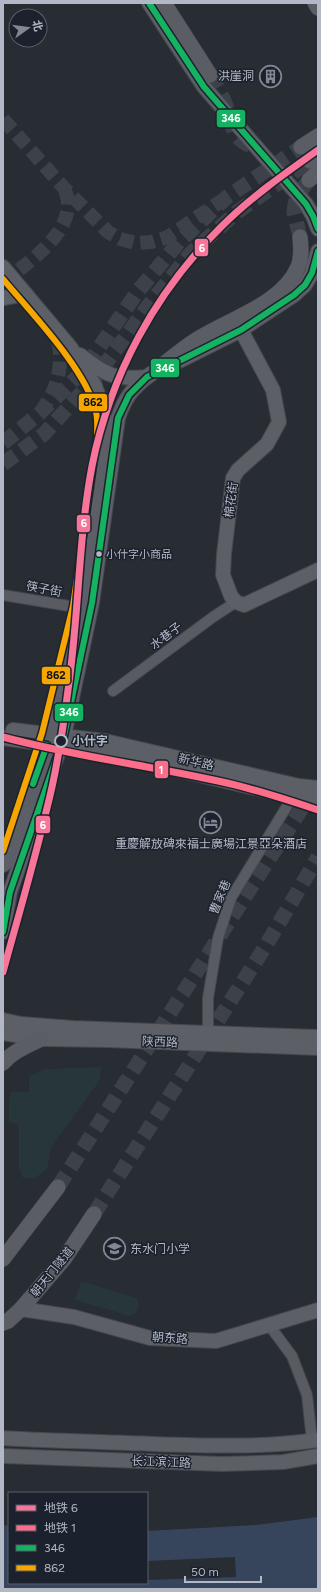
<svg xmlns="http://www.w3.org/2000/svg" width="321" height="1592" viewBox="0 0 321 1592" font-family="Figtree,'Noto Sans SC',sans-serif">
<rect width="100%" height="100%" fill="#282c33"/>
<g fill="#263639">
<polygon points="101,1067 100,1080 51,1147 47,1169 35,1178 23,1178 19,1168 19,1126 9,1122 9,1104 11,1092 29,1092 29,1077 39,1071 46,1069"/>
<path d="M81,1281L137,1298C140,1306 140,1313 130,1316L75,1300Z"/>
</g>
<polygon fill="#37455c" points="318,1517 318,1589 3,1589 3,1525 9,1526 9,1583 147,1583 147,1531 256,1525"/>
<polygon fill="#282c33" points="235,1557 236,1577 147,1580 147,1561"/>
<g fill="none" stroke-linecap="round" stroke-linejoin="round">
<g stroke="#3d4149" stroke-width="14" stroke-dasharray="14 7" stroke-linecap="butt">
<polyline points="3,119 64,188 108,232 120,239 136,243 151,242 168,237 227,197"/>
<path d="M3,283C26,263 69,237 68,203C68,198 66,193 64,188"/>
<path d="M40,413C45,405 52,396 55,386C62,368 62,344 53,325"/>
</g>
<g stroke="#3d4149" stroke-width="15" stroke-dasharray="15 8" stroke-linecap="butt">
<path d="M210,75C215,84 221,93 225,103C236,130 228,137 259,150"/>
<polyline points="300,237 294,212 296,197 309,180"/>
<polyline points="3,443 40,413 83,371 138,291 179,242 227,197 301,147"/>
<polyline points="3,464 44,434 94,379 152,301 191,253 237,212 310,161"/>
<polyline points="58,1187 315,788"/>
<polyline points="94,1214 265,947 318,857"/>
</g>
<defs>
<g id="street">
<polyline points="3,595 81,608"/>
<polyline points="113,691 213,617 236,602"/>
<polyline points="208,1032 208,998 218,938 231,898 295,793"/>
<polyline points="269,1325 292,1356 307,1395 312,1441"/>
</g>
<g id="secondary">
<polyline points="149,3 204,87 306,204 313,216 318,229"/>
<polyline points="3,267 71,348 95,386 104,411 105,437 81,608 50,735 8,861 3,865"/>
<polyline points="3,298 26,294"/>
<polyline points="241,330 273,390 279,422 267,444 238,470 233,478 224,554 223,575 231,596 236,602 244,605 318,570"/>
<path d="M80,355C105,375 115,380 147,377"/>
<polyline points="165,368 241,330 294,295 305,285 312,273 318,251"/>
<polyline points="13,730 105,741 299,786 318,788"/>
<polyline points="3,738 102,752 293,797 318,800"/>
<path d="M3,932L10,892L64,736L92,603L118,418C125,398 131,390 147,377"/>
<polyline points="3,1020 21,1024 73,1028 318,1037"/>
<polyline points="3,1033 41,1039 107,1040 318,1048"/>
<polyline points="21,1309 74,1317 150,1338 216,1341 318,1310"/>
<path d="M3,1438C44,1441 86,1441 127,1443C191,1445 254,1449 318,1440"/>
<polyline points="3,1456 222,1464 283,1462 318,1456"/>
</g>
<g id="primary">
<polyline points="164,3 210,75"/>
<polyline points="315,3 318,8"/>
<polyline points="301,147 318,136"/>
<polyline points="310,161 318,155"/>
<polyline points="309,180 318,172"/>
<path d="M147,377C165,364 182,348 201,337C232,318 283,303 298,267C302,258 301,247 300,237"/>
<path d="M3,1063C13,1051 27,1046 41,1039"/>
<polyline points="3,1259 58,1187"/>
<polyline points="3,1323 8,1321 21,1309 64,1259 94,1214"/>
</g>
</defs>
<use href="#street" stroke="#44474c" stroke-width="12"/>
<use href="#secondary" stroke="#44474c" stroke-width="16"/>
<use href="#primary" stroke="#464950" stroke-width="16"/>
<use href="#street" stroke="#585b62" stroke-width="10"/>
<use href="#secondary" stroke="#5c5f66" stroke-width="14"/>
<use href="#primary" stroke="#5a5d64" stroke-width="15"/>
<defs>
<g id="bus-1">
<polyline points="149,3 204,87 306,204 313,216 318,229"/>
<polyline points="3,738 47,745 33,784"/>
<polyline points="3,932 10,892 64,736 92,603 118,418 129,395 147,377 241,330 294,295 305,285 312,273 318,251"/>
</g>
<path id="bus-2" d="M3,279C32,314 86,369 96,412C98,420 97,429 97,437L73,606L42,733L3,851"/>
</defs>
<use href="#bus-1" stroke="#1c222d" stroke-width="9"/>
<use href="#bus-2" stroke="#1c222d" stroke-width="9"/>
<use href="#bus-1" stroke="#13b361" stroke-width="6"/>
<use href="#bus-2" stroke="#f7a600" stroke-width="6"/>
<defs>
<path id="metro-1" d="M3,972C18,917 34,863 47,808C57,769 63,730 68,690C79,616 78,540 92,466C110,376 155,292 221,227C250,198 284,174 318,150"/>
<path id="metro-2" d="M3,737C77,757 153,766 227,783C258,790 288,800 318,810"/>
</defs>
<use href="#metro-1" stroke="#1c222d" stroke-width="10"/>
<use href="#metro-2" stroke="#1c222d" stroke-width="10"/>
<use href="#metro-1" stroke="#f67599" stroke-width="7"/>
<use href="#metro-2" stroke="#fb6d88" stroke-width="7"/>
</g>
<defs>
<symbol id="building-ring" viewBox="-11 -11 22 22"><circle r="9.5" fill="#1c222d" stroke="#828792" stroke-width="1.5"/><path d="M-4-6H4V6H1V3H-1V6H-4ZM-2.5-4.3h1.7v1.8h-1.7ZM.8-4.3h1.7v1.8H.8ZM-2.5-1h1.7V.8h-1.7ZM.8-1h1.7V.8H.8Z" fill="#828792"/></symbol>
<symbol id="hotel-ring" viewBox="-11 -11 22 22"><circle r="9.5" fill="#1c222d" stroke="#828792" stroke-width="1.5"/><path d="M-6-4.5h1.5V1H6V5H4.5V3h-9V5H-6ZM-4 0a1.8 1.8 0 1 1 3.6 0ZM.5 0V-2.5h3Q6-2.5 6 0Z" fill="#828792"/></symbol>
<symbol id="school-ring" viewBox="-11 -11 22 22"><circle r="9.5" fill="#1c222d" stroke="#828792" stroke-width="1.5"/><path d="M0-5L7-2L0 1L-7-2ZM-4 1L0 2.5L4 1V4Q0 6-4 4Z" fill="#828792"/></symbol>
</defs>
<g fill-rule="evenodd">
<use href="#building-ring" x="258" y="64" width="25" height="25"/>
<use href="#hotel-ring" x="198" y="810" width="25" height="25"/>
<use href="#school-ring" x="102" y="1236" width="25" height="25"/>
</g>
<circle fill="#b2b8c5" stroke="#1c222d" stroke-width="1.5" cx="99" cy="554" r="3.5"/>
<circle fill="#1c222d" stroke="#b2b8c5" stroke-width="2" cx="61" cy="741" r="6"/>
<g text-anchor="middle" stroke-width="3" stroke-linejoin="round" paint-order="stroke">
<g font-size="11" fill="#b2b8c5" stroke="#1c222d" text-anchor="start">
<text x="106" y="558">小什字小商品</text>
</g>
<g font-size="12" fill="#b2b8c5" stroke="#1c222d" text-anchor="end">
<text x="254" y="80">洪崖洞</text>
<text x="211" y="848" text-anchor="middle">重慶解放碑來福士廣場江景亞朵酒店</text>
<text x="130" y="1253" text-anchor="start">东水门小学</text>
</g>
<g font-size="12" fill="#b2b8c5" stroke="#1c222d">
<text transform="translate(231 500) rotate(-82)" y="4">棉花街</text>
<text transform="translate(44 589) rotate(11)" y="4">筷子街</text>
<text transform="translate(166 636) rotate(-37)" y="4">水巷子</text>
<text transform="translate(196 762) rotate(13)" y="4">新华路</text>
<text transform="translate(220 897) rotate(-67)" y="4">曹家巷</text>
<text transform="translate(160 1042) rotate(2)" y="4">陕西路</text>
<text transform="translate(52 1272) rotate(-51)" y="4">朝天门隧道</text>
<text transform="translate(170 1338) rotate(4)" y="4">朝东路</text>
<text transform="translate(161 1462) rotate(2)" y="4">长江滨江路</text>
</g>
<g font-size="12" font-weight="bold" fill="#b2b8c5" stroke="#1c222d" text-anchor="start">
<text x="72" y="745">小什字</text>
</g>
</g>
<g stroke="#1c222d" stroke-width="1.5">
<rect x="216" y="109" width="30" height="19" rx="4" fill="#13b361"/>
<rect x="194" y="238" width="15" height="19" rx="4" fill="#f67599"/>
<rect x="150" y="358" width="30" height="20" rx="4" fill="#13b361"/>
<rect x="78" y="393" width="30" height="19" rx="4" fill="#f7a600"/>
<rect x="76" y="514" width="15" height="19" rx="4" fill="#f67599"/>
<rect x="41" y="666" width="30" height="19" rx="4" fill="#f7a600"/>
<rect x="54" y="703" width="30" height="19" rx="4" fill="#13b361"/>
<rect x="154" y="760" width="15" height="19" rx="4" fill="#fb6d88"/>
<rect x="35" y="815" width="16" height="19" rx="4" fill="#f67599"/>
</g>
<g font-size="11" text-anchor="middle" font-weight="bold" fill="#fff">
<text x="231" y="122">346</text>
<text x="202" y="252">6</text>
<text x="165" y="372">346</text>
<text x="84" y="527">6</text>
<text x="69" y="716">346</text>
<text x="161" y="774">1</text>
<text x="43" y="829">6</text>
</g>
<g font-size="11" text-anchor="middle" font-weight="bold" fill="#111">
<text x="93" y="406">862</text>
<text x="56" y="679">862</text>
</g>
<rect width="321" height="1592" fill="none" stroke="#b2b8c5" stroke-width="8"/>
<rect x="8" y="1492" width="140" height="92" fill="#1c222d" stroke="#585e6a"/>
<rect x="16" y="1505" width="20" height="6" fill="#f67599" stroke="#585e6a"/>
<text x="44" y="1512" font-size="12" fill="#b2b8c5">地铁 6</text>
<rect x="16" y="1525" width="20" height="6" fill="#fb6d88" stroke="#585e6a"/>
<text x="44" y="1532" font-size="12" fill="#b2b8c5">地铁 1</text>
<rect x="16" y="1545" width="20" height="6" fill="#13b361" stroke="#585e6a"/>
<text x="44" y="1552" font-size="12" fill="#b2b8c5">346</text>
<rect x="16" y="1565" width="20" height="6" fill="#f7a600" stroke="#585e6a"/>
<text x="44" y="1572" font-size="12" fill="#b2b8c5">862</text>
<g transform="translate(28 28) rotate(76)"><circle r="19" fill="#1c222d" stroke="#585e6a"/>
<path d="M0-3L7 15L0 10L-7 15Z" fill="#828792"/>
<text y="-6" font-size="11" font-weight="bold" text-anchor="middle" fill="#b2b8c5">北</text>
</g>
<path d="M185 1576v6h76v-6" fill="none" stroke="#b2b8c5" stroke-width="2"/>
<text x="191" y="1576" font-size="12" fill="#b2b8c5" stroke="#1c222d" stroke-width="3" paint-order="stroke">50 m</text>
</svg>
